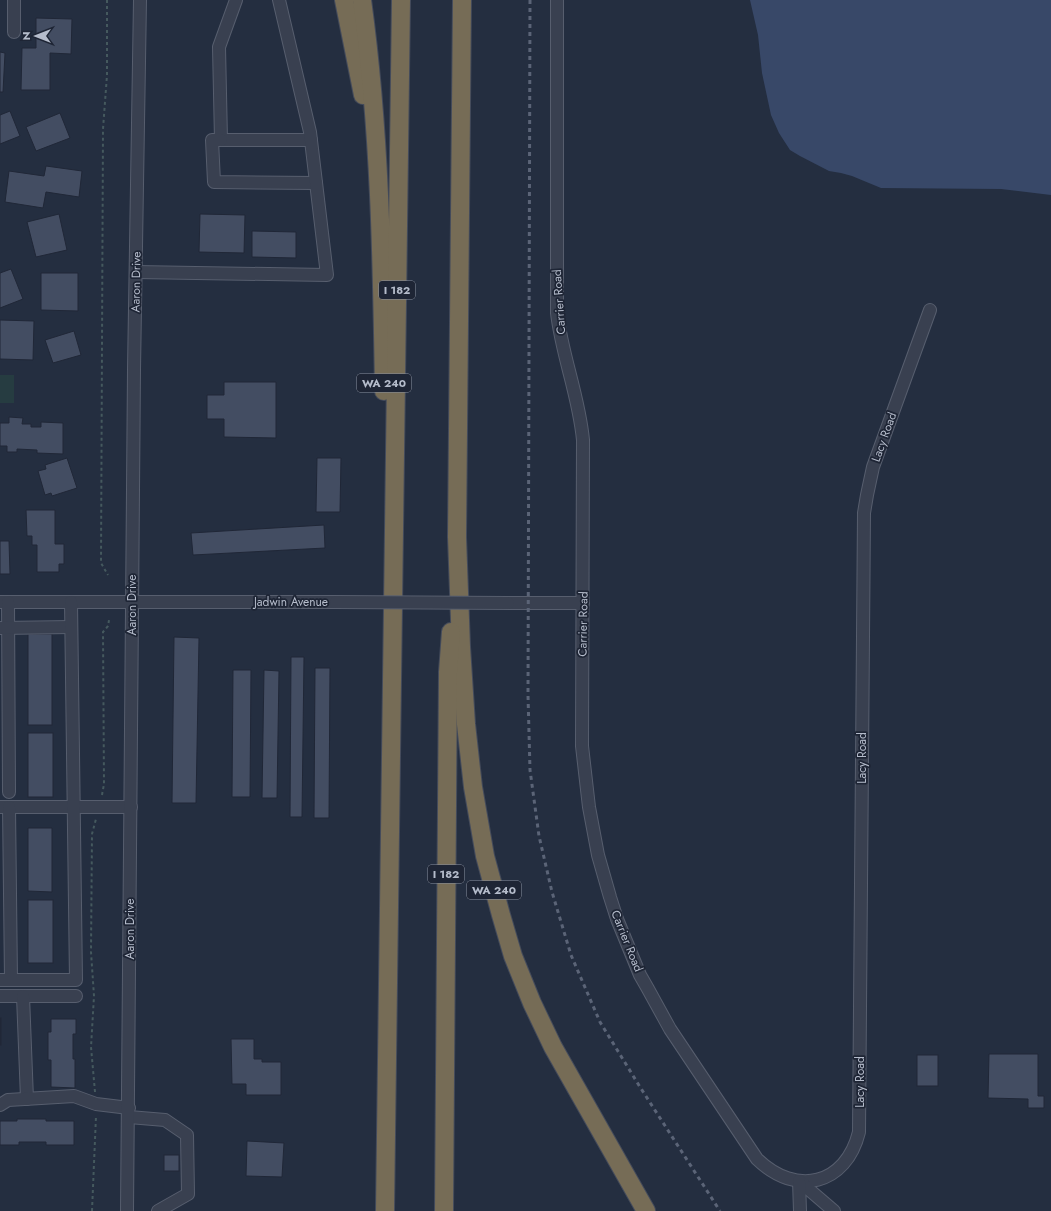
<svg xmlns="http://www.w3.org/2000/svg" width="1051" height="1211" viewBox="0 0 1051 1211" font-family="Jost,sans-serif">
<rect width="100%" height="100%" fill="#242e40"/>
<rect fill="#263c41" x="0" y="375" width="14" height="28"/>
<polygon fill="#384868" points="750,0 1051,0 1051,195 1001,189 881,188 852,176 841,173 829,171 800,156 790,150 779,133 771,115 762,73 758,35"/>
<g fill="#434d62" stroke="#202737">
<polygon points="36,18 72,19 71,54 50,53 50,90 21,90 22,48 36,48"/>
<polygon points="0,52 5,53 3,92 0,92"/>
<polygon points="10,111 20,136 0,144 0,115"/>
<polygon points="60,113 70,138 36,151 26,127"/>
<polygon points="46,166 82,171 79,197 46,192 43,208 5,202 9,171 44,176"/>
<polygon points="59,214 67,250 36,257 27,222"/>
<polygon points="200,214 245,215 244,253 199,252"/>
<polygon points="252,231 296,232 296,258 252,257"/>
<polygon points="11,269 23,299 0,308 0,273"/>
<polygon points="41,273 78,273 78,311 41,310"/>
<polygon points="0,320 34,321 33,360 0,359"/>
<polygon points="74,331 81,355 53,363 45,340"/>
<polygon points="224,382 276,382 276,438 224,437 224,419 207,419 207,395 224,395"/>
<polygon points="9,417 23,418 22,424 31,424 31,427 41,427 41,422 63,423 63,454 37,453 37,450 17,449 17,452 7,452 7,446 0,446 0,423 9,423"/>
<polygon points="67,458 77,488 52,496 51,493 45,495 38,471 46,469 45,465"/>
<polygon points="317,458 341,458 340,512 316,512"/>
<polygon points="26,510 55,510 55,544 64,544 64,564 59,564 59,572 37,572 37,545 32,545 32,536 27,536"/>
<polygon points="324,525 325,548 193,555 191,533"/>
<polygon points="0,541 9,541 10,574 0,574"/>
<rect x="28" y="634" width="24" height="91"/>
<polygon points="174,637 199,638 196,803 172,803"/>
<polygon points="291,657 304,657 302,817 290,817"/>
<polygon points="315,668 330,668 329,818 314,818"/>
<polygon points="233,670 251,670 250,797 232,797"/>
<polygon points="264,670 279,671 277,798 262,798"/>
<rect x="28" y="733" width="25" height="64"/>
<polygon points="28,828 52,828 52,892 28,891"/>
<rect x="28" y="900" width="25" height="63"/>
<rect x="0" y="1018" width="1" height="27"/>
<polygon points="51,1019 76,1019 76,1034 73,1034 73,1059 75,1059 75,1088 51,1087 51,1060 48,1060 48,1032 51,1032"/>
<polygon points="231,1039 254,1039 254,1059 262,1059 262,1062 281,1062 281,1095 246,1095 246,1084 232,1084"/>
<polygon points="989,1054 1038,1054 1038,1096 1044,1096 1044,1108 1028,1108 1028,1099 988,1098"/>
<rect x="917" y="1055" width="21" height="31"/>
<polygon points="17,1119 46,1119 46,1121 74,1121 74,1145 46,1145 46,1142 19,1142 19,1145 0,1145 0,1121 17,1121"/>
<polygon points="247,1141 284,1143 282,1177 246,1176"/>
<rect x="164" y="1155" width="15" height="16"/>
</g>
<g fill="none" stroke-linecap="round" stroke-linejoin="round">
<defs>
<g id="minor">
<polyline points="14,0 14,32"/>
<polyline points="236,0 219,47 221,140 311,140"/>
<path d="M557,0V313C562,356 579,396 583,440L582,746L589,807L598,855L610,897L617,919L640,975L648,989L670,1029L757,1159C796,1197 846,1185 859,1132L864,513L867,495L873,467L930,310"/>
<polyline points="221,140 212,140 214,182 316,183"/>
<polyline points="136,272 327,275 310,132 279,0"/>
<polyline points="0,602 336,602"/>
<polyline points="8,602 9,792"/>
<polyline points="508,603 583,603"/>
<polyline points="1,628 71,627"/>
<polyline points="0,807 131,807"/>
<polyline points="9,807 11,980"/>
<polyline points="0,980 76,980 71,602"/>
<polyline points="0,996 76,996"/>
<polyline points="23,996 27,1099"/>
<polyline points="0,1105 8,1100 74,1096 96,1104 129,1108"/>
<polyline points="129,1117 165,1120 187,1135 188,1194 158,1211"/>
<polyline points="799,1181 834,1211"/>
<polyline points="799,1181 800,1211"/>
<polyline points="127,1211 134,370 140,0"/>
</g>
<g id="highway">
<polyline points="344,0 363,95"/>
<path d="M362,0C380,130 382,260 384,391"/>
<polyline points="462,0 457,537 461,647 466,724 473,787 485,856 501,915 513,956 532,1003 553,1047 646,1211"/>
<polyline points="385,1211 401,0"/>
<polyline points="444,1211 448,672 451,632"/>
</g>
</defs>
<use href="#minor" stroke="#575e6e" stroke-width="14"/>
<use href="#highway" stroke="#444b5b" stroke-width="20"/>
<g stroke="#45595e" stroke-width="2" stroke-dasharray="3 3" stroke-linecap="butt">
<polyline points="107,0 107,75 103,129 101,563 108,575"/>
<polyline points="102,795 104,784 103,632 108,626 109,620"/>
<polyline points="95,1092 91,1047 94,996 91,952 92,834 96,819"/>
<polyline points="92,1211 96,1116"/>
</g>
<use href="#minor" stroke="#394050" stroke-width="12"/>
<use href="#highway" stroke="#766c56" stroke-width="18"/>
<polyline stroke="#5b6477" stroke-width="3" stroke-dasharray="4 4" stroke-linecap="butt" points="530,0 528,695 530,770 539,836 552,892 571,955 600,1022 640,1087 720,1211"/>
<defs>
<polyline id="minor-bridge" points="336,602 508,603"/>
</defs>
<use href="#minor-bridge" stroke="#575e6e" stroke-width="14" stroke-linecap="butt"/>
<use href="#minor-bridge" stroke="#394050" stroke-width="12"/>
</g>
<g text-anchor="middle" stroke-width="3.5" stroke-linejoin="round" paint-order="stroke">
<g fill="#1e2535" stroke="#888f9e" stroke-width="1">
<rect x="379" y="281" width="36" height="18" rx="3"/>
<rect x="357" y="374" width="54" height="18" rx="3"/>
<rect x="428" y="865" width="36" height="18" rx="3"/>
<rect x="467" y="881" width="54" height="18" rx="3"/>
</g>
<g font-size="11" font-weight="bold" fill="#b5bccb">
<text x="397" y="294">I 182</text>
<text x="384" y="387">WA 240</text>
<text x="446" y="878">I 182</text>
<text x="494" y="894">WA 240</text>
</g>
<g font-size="12" fill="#b5bccb" stroke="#1e2535">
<text transform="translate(136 282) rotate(-89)" y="4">Aaron Drive</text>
<text transform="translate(559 302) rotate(-94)" y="4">Carrier Road</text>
<text transform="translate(884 437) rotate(-70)" y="4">Lacy Road</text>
<text x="291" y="606">Jadwin Avenue</text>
<text transform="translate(132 605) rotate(-90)" y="4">Aaron Drive</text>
<text transform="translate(583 624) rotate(-89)" y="4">Carrier Road</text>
<text transform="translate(862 758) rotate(-90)" y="4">Lacy Road</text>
<text transform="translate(130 929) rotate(-90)" y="4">Aaron Drive</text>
<text transform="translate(627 941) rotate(68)" y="4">Carrier Road</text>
<text transform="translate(860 1082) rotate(-90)" y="4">Lacy Road</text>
</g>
</g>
<g transform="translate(36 36) rotate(270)" stroke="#1e2535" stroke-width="3" paint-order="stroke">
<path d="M0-3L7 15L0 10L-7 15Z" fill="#b5bccb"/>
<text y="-6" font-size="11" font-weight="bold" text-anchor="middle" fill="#b5bccb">N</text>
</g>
</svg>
